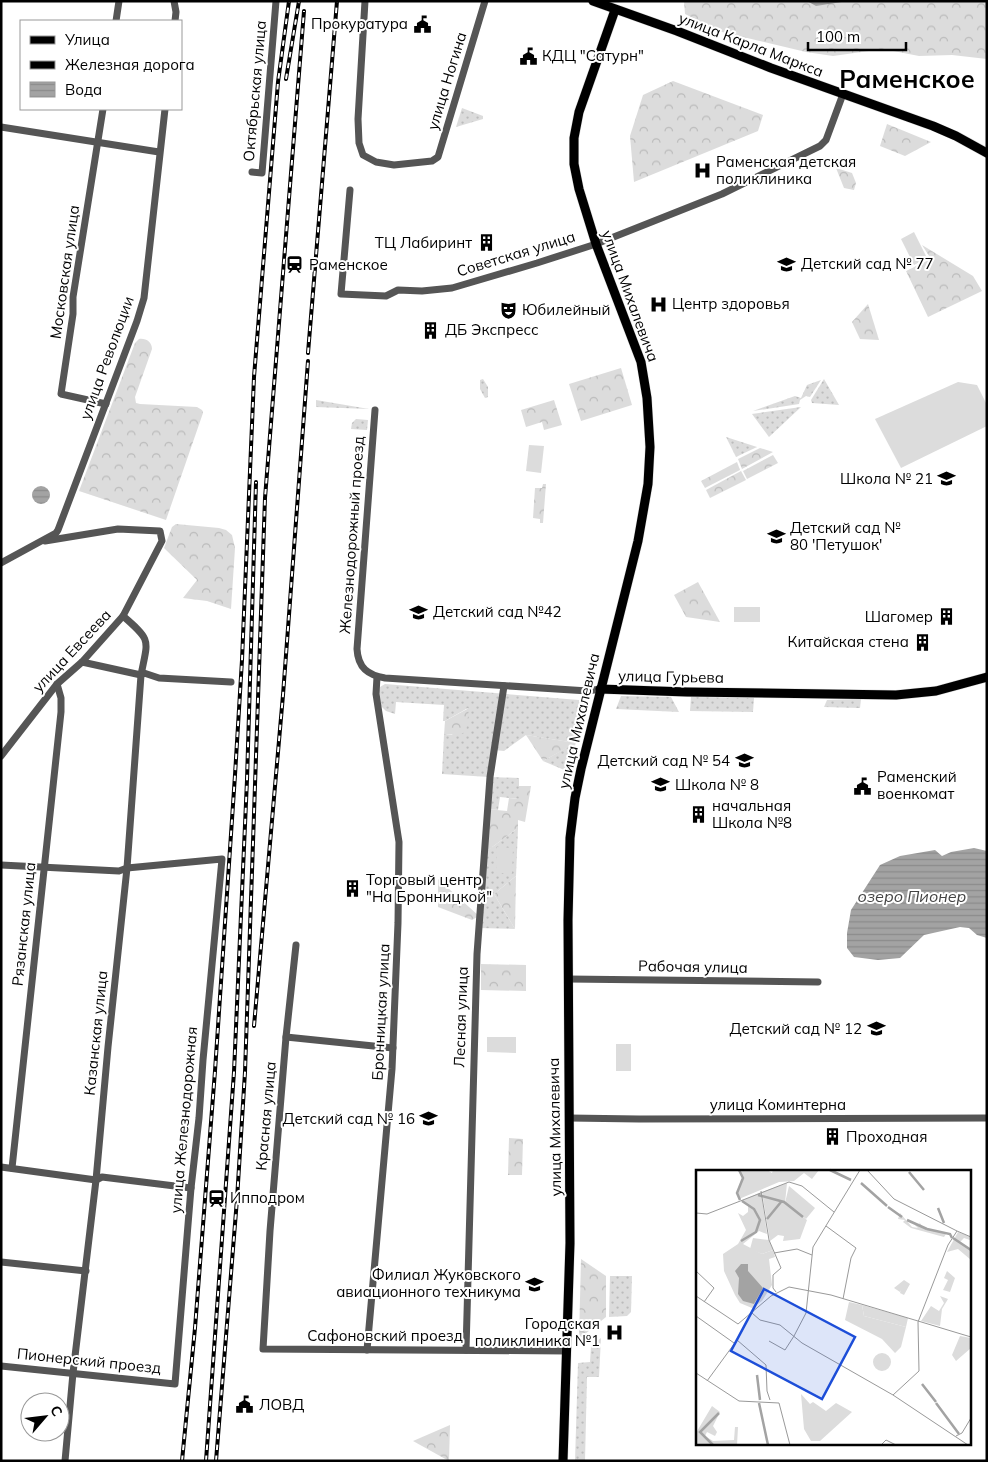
<svg xmlns="http://www.w3.org/2000/svg" width="988" height="1462" viewBox="0 0 988 1462" font-family="Mulish,sans-serif">
<defs>
<pattern id="grass-dots" width="8" height="8" patternUnits="userSpaceOnUse" patternTransform="scale(1.25)"><rect width="8" height="8" fill="#dcdcdc"/><path d="M2 2h.1M6 6h.1" fill="none" stroke="#bbb" stroke-width="1.8" stroke-linecap="round"/></pattern>
<pattern id="forest-crowns" width="20" height="18" patternUnits="userSpaceOnUse" patternTransform="scale(1.25)"><rect width="20" height="18" fill="#dcdcdc"/><path d="M2 6a3 3 0 1 1 6 0M12 15a3 3 0 1 1 6 0" fill="none" stroke="#bbb"/></pattern>
<pattern id="water-rules" width="6" height="5" patternUnits="userSpaceOnUse" patternTransform="scale(1.25)"><rect width="6" height="5" fill="#a3a3a3"/><path d="M0 2.5h6" fill="none" stroke="#8b8b8b"/></pattern>
</defs>
<rect width="100%" height="100%" fill="#fff"/>
<g fill="url(#grass-dots)">
<polygon points="462,108 483,116 483,119 456,127"/>
<polygon points="483,379 488,387 488,397 485,398 480,389 480,380"/>
<polygon points="824,379 839,405 812,403 811,400"/>
<polygon points="821,380 810,397 806,396 800,400 799,404 753,411 795,396 801,398 807,385"/>
<polygon points="316,400 369,409 316,407"/>
<polygon points="801,407 769,437 752,414"/>
<polygon points="356,419 368,420 367,430 351,429 352,423"/>
<polygon points="726,437 757,447 736,457"/>
<polygon points="385,684 579,700 584,707 569,772 543,761 575,743 526,735 504,751 494,750 490,777 519,778 519,799 500,797 498,810 487,809 489,777 442,774 444,735 452,735 468,708 445,721 443,721 444,705 396,702 395,714 386,711 381,706 378,694 380,687"/>
<polygon points="621,696 671,697 679,712 616,709"/>
<polygon points="691,697 754,698 753,712 690,711"/>
<polygon points="861,699 860,708 824,707 827,700"/>
<polygon points="518,828 516,876 494,894 515,929 478,928 484,853"/>
<polygon points="610,1276 632,1276 631,1312 627,1316 609,1317"/>
<polygon points="601,1338 599,1377 587,1377 585,1461 575,1461 578,1363 590,1362 591,1346"/>
</g>
<g fill="url(#forest-crowns)">
<polygon points="684,1 987,1 987,59 952,55 919,56 883,49 833,56 806,52 722,32 685,14"/>
<polygon points="673,81 763,115 758,131 634,182 630,136 643,95"/>
<polygon points="887,124 931,142 905,156 880,146"/>
<polygon points="836,168 852,173 856,183 854,190 844,188"/>
<polygon points="922,245 973,276 982,291 928,317 906,271 931,259"/>
<polygon points="868,304 879,340 860,339 852,322"/>
<path d="M139,339C146,338 152,342 152,349L135,397L136,403L140,404L197,407L202,410L203,413L166,520L79,491L135,343Z"/>
<polygon points="621,368 632,405 581,421 569,384"/>
<polygon points="554,400 562,425 544,430 542,422 526,427 521,410"/>
<polygon points="760,448 773,452 742,469 738,459"/>
<polygon points="773,455 778,463 747,479 743,471"/>
<polygon points="737,462 740,470 705,488 701,481"/>
<polygon points="741,471 746,480 710,498 706,490"/>
<polygon points="543,484 546,484 543,523 540,523 540,519 533,518 535,488 542,488"/>
<polygon points="176,524 219,528 226,530 232,535 235,548 231,609 207,601 183,598 197,580 164,548 172,527"/>
<polygon points="698,582 720,622 686,617 674,595"/>
<polygon points="469,708 466,732 460,734 444,735 445,721"/>
<polygon points="526,735 576,743 543,761"/>
<polygon points="519,786 531,786 525,822 518,820 518,828 484,853 487,809 507,811 509,798 519,799"/>
<polygon points="516,876 515,929 494,894"/>
<polygon points="438,879 479,916 472,920 438,907"/>
<polygon points="481,964 526,965 526,991 481,990"/>
<polygon points="509,1138 523,1139 522,1175 508,1175"/>
<polygon points="581,1259 606,1276 606,1317 579,1339"/>
<polygon points="450,1425 449,1461 413,1441"/>
</g>
<g fill="#dcdcdc">
<polygon points="914,232 927,258 914,265 901,239"/>
<polygon points="958,382 977,385 987,405 987,426 901,468 875,419"/>
<polygon points="529,445 544,446 541,473 526,471"/>
<rect x="734" y="607" width="26" height="15"/>
<polygon points="497,847 513,848 512,873 496,873"/>
<polygon points="487,1037 516,1037 516,1053 487,1052"/>
<rect x="616" y="1044" width="15" height="27"/>
</g>
<g fill="url(#water-rules)">
<polygon points="807,1 848,1 816,6"/>
<circle cx="41" cy="495" r="9"/>
<polygon points="974,848 987,851 987,938 977,935 969,928 960,927 924,935 900,958 878,960 854,957 847,948 847,933 851,910 880,865 900,856 935,850 942,856 951,852"/>
</g>
<g fill="none" stroke-linecap="round" stroke-linejoin="round">
<defs>
<g id="major">
<polyline points="593,1 677,31 771,68 933,126 956,136 987,153"/>
<polyline points="600,689 687,692 896,695 936,691 987,677"/>
<polyline points="563,1461 570,1243 568,920 570,838 575,798 581,769 638,541 648,484 650,447 647,398 641,362 596,244 579,189 574,164 574,138 579,112 615,10"/>
</g>
</defs>
<use href="#major" stroke="#dbdbdb" stroke-width="10"/>
<g stroke="#555" stroke-width="7">
<polyline points="174,1 176,12 175,21"/>
<polyline points="365,1 358,119 359,143 363,155 376,162 394,165 432,161 438,157 485,1"/>
<polyline points="116,21 119,1"/>
<polyline points="103,109 73,297 73,314 61,394 106,404"/>
<polyline points="1,127 159,152"/>
<polyline points="252,172 262,173 276,1"/>
<polyline points="350,190 341,294 386,296 398,290 422,291 452,288 537,263 596,244 722,194 820,146 826,140 843,94"/>
<path d="M375,410L357,649C358,668 368,675 385,678L588,691L600,689"/>
<polyline points="1,563 56,533 58,530 137,321 144,298 165,109"/>
<polyline points="82,662 141,675 144,673 159,678 231,682"/>
<polyline points="1,756 57,684 82,662 123,616 162,541 160,531 118,529 45,541"/>
<polyline points="1,865 119,871 127,868 222,859 203,1060 199,1118 191,1188 175,1384 1,1366"/>
<polyline points="296,945 286,1037 270,1231 263,1349 567,1351"/>
<polyline points="568,979 818,982"/>
<polyline points="286,1037 393,1048"/>
<polyline points="569,1118 639,1119 987,1118"/>
<polyline points="1,1167 96,1180 102,1177 191,1188"/>
<polyline points="12,1168 61,712 61,698 57,684"/>
<polyline points="1,1262 86,1271"/>
<polyline points="367,1350 392,1069 398,923 399,842 376,694 377,677"/>
<polyline points="466,1350 477,954 490,777 504,686"/>
<path d="M65,1461L73,1373L96,1180L108,1047L127,868L141,675C148,639 152,641 123,616"/>
</g>
<use href="#major" stroke="#000" stroke-width="9"/>
<defs>
<g id="rail">
<polyline points="286,79 299,1"/>
<polyline points="308,353 337,1"/>
<polyline points="254,1026 283,695 308,361"/>
<polyline points="182,1461 195,1328 215,1071 235,775 242,660 254,377 278,82 289,1"/>
<polyline points="206,1461 234,1072 247,780 256,482"/>
<polyline points="216,1461 237,1199 245,1072 265,498 304,11"/>
</g>
</defs>
<use href="#rail" stroke="#000" stroke-width="4"/>
<use href="#rail" stroke="#fff" stroke-width="2" stroke-dasharray="5.5" stroke-linecap="butt"/>
</g>
<defs>
<symbol id="civic-bare" viewBox="-9 -9 18 18"><path d="M-.6-6.5H3V-4.5H.6V-3L4-1V1h2V6H-6V1h2V-1L-.6-3ZM-1.2 2.5V6h2.4V2.5Z" fill="#000" stroke="#fff" stroke-width="2.5" paint-order="stroke"/></symbol>
<symbol id="hospital-bare" viewBox="-9 -9 18 18"><path d="M-5-5h3v3.5h4V-5h3V5h-3V1.5h-4V5h-3Z" fill="#000" stroke="#fff" stroke-width="2.5" paint-order="stroke"/></symbol>
<symbol id="building-bare" viewBox="-9 -9 18 18"><path d="M-4-6H4V6H1V3H-1V6H-4ZM-2.5-4.3h1.7v1.8h-1.7ZM.8-4.3h1.7v1.8H.8ZM-2.5-1h1.7V.8h-1.7ZM.8-1h1.7V.8H.8Z" fill="#000" stroke="#fff" stroke-width="2.5" paint-order="stroke"/></symbol>
<symbol id="school-bare" viewBox="-9 -9 18 18"><path d="M0-5L7-2L0 1L-7-2ZM-4 1L0 2.5L4 1V4Q0 6-4 4Z" fill="#000" stroke="#fff" stroke-width="2.5" paint-order="stroke"/></symbol>
<symbol id="station-bare" viewBox="-9 -9 18 18"><path d="M-3-6H3Q5-6 5-4V2Q5 4 3 4L4.5 6H3L1.5 4h-3L-3 6H-4.5L-3 4Q-5 4-5 2V-4Q-5-6-3-6ZM-3.5-4v3h7v-3ZM-3.5 1v1.5H-2V1ZM2 1v1.5H3.5V1Z" fill="#000" stroke="#fff" stroke-width="2.5" paint-order="stroke"/></symbol>
<symbol id="theatre-bare" viewBox="-9 -9 18 18"><path d="M-5-5.5Q0-4 5-5.5V0Q5 5 0 6Q-5 5-5 0ZM-3.3-2.5H-1v1.5H-3.3ZM1-2.5H3.3v1.5H1ZM-2.8 1Q0 5.5 2.8 1Z" fill="#000" stroke="#fff" stroke-width="2.5" paint-order="stroke"/></symbol>
<symbol id="university-bare" viewBox="-9 -9 18 18"><path d="M0-5L7-2L0 1L-7-2ZM-4 1L0 2.5L4 1V4Q0 6-4 4Z" fill="#000" stroke="#fff" stroke-width="2.5" paint-order="stroke"/></symbol>
</defs>
<g fill-rule="evenodd">
<use href="#civic-bare" x="410" y="12" width="25" height="25"/>
<use href="#civic-bare" x="516" y="44" width="25" height="25"/>
<use href="#hospital-bare" x="690" y="158" width="25" height="25"/>
<use href="#building-bare" x="474" y="230" width="25" height="25"/>
<use href="#school-bare" x="774" y="252" width="25" height="25"/>
<use href="#station-bare" x="282" y="252" width="25" height="25"/>
<use href="#hospital-bare" x="646" y="292" width="25" height="25"/>
<use href="#theatre-bare" x="496" y="298" width="25" height="25"/>
<use href="#building-bare" x="418" y="318" width="25" height="25"/>
<use href="#school-bare" x="934" y="466" width="25" height="25"/>
<use href="#school-bare" x="764" y="524" width="25" height="25"/>
<use href="#school-bare" x="406" y="600" width="25" height="25"/>
<use href="#building-bare" x="934" y="604" width="25" height="25"/>
<use href="#building-bare" x="910" y="630" width="25" height="25"/>
<use href="#school-bare" x="732" y="748" width="25" height="25"/>
<use href="#school-bare" x="648" y="772" width="25" height="25"/>
<use href="#civic-bare" x="850" y="774" width="25" height="25"/>
<use href="#building-bare" x="686" y="802" width="25" height="25"/>
<use href="#building-bare" x="340" y="876" width="25" height="25"/>
<use href="#school-bare" x="864" y="1016" width="25" height="25"/>
<use href="#school-bare" x="416" y="1106" width="25" height="25"/>
<use href="#building-bare" x="820" y="1124" width="25" height="25"/>
<use href="#station-bare" x="204" y="1186" width="25" height="25"/>
<use href="#university-bare" x="522" y="1272" width="25" height="25"/>
<use href="#hospital-bare" x="602" y="1320" width="25" height="25"/>
<use href="#civic-bare" x="232" y="1392" width="25" height="25"/>
</g>
<g text-anchor="middle" stroke-width="4" stroke-linejoin="round" paint-order="stroke">
<g font-size="15" fill="#000" stroke="#fff" text-anchor="start">
<text x="408" y="29" text-anchor="end">Прокуратура</text>
<text x="542" y="61">КДЦ "Сатурн"</text>
<text x="716" y="167">Раменская детская<tspan x="716" dy="17">поликлиника</tspan></text>
<text x="472" y="248" text-anchor="end">ТЦ Лабиринт</text>
<text x="801" y="269">Детский сад № 77</text>
<text x="309" y="270">Раменское</text>
<text x="672" y="309">Центр здоровья</text>
<text x="522" y="315">Юбилейный</text>
<text x="445" y="335">ДБ Экспресс</text>
<text x="933" y="484" text-anchor="end">Школа № 21</text>
<text x="790" y="533">Детский сад №<tspan x="790" dy="17">80 'Петушок'</tspan></text>
<text x="433" y="617">Детский сад №42</text>
<text x="933" y="622" text-anchor="end">Шагомер</text>
<text x="909" y="647" text-anchor="end">Китайская стена</text>
<text x="730" y="766" text-anchor="end">Детский сад № 54</text>
<text x="877" y="782">Раменский<tspan x="877" dy="17">военкомат</tspan></text>
<text x="675" y="790">Школа № 8</text>
<text x="712" y="811">начальная<tspan x="712" dy="17">Школа №8</tspan></text>
<text x="366" y="885">Торговый центр<tspan x="366" dy="17">"На Бронницкой"</tspan></text>
<text x="862" y="1034" text-anchor="end">Детский сад № 12</text>
<text x="415" y="1124" text-anchor="end">Детский сад № 16</text>
<text x="846" y="1142">Проходная</text>
<text x="230" y="1203">Ипподром</text>
<text x="521" y="1280" text-anchor="end">Филиал Жуковского<tspan x="521" dy="17">авиационного техникума</tspan></text>
<text x="600" y="1329" text-anchor="end">Городская<tspan x="600" dy="17">поликлиника №1</tspan></text>
<text x="259" y="1410">ЛОВД</text>
</g>
<g font-size="15" fill="#000" stroke="#fff">
<text transform="translate(751 45) rotate(21)" y="5">улица Карла Маркса</text>
<text transform="translate(447 81) rotate(-73)" y="5">улица Ногина</text>
<text transform="translate(255 91) rotate(-85)" y="5">Октябрьская улица</text>
<text transform="translate(516 254) rotate(-17)" y="5">Советская улица</text>
<text transform="translate(65 272) rotate(-82)" y="5">Московская улица</text>
<text transform="translate(630 296) rotate(70)" y="5">улица Михалевича</text>
<text transform="translate(107 358) rotate(-70)" y="5">улица Революции</text>
<text transform="translate(352 535) rotate(-86)" y="5">Железнодорожный проезд</text>
<text transform="translate(72 651) rotate(-47)" y="5">улица Евсеева</text>
<text transform="translate(671 677) rotate(1)" y="5">улица Гурьева</text>
<text transform="translate(579 721) rotate(-77)" y="5">улица Михалевича</text>
<text transform="translate(24 924) rotate(-84)" y="5">Рязанская улица</text>
<text transform="translate(693 967) rotate(1)" y="5">Рабочая улица</text>
<text transform="translate(381 1012) rotate(-87)" y="5">Бронницкая улица</text>
<text transform="translate(461 1017) rotate(-88)" y="5">Лесная улица</text>
<text transform="translate(96 1033) rotate(-84)" y="5">Казанская улица</text>
<text x="778" y="1110">улица Коминтерна</text>
<text transform="translate(266 1116) rotate(-85)" y="5">Красная улица</text>
<text transform="translate(184 1120) rotate(-85)" y="5">улица Железнодорожная</text>
<text transform="translate(555 1127) rotate(-91)" y="5">улица Михалевича</text>
<text x="385" y="1341">Сафоновский проезд</text>
<text transform="translate(89 1361) rotate(6)" y="5">Пионерский проезд</text>
</g>
<g font-size="16" font-style="italic" fill="#444" stroke="#fff">
<text x="912" y="902">озеро Пионер</text>
</g>
<g font-size="25" font-weight="bold" fill="#000" stroke="#fff">
<text x="907" y="88">Раменское</text>
</g>
</g>
<g transform="translate(696 1170)">
<rect width="275" height="275" fill="#fff"/>
<path d="M262,62L275,67L274,70L268,68L263,73L275,80V90L262,79L251,82ZM16,236L24,242L17,256L21,262L19,266L11,262L9,266L17,271L38,270L39,257H42L41,275H0V263Z" fill="#dcdcdc"/>
<path d="M43,0H71L76,3L77,0H123L116,9L108,3L98,11L83,12L43,29L41,23L47,9ZM91,13L89,33L111,50L104,69L87,71L88,66L82,65L74,71L66,22ZM65,22L71,64L63,61L47,74L66,84L77,80L79,87L73,89L76,115L66,131L56,138L44,133L39,125L28,101L27,84L42,74L50,60L42,43L47,46L52,42V35L45,31ZM204,43L216,57L222,58L219,55H224L223,52L227,57L250,64L248,67L215,58L207,52L209,50L202,49ZM251,101L259,108L254,122L247,120L252,110L248,108ZM208,110L214,114L208,125L204,123L205,120L204,122L198,118ZM244,126L252,129L246,139L244,156L225,151L235,136L243,141L248,133ZM166,135L212,148L210,157L168,146ZM264,166L275,168V178L260,191L256,185ZM177 192a9 9 0 1 1 18 0a9 9 0 1 1-18 0Z" fill="#dcdcdc"/>
<path d="M93,16L119,38L110,49L89,33ZM153,132L166,135L168,146L210,157L205,177L199,183L186,169L149,150Z" fill="#dcdcdc"/>
<path d="M57,68L73,70L77,80L66,84L54,79ZM105,224L114,234L117,232L130,241L140,233L156,242L124,271H115L108,259Z" fill="#dcdcdc"/>
<path d="M45,94H52V101L67,118L58,134L47,131L42,124L43,108L39,101Z" fill="#a3a3a3"/>
<path fill="none" stroke="#a3a3a3" stroke-width="2.5" d="M43,0L47,8L41,23L44,30M134,0L155,10M213,2L228,20M165,13L191,36M62,25L88,32L107,47M192,37L206,47M242,38L248,53M71,49L85,32M211,50L231,59M231,59L254,64L256,68M257,68L275,80M45,71L60,62L64,50L58,39L46,31M61,205L64,230M226,214L240,232M63,233L72,275M240,233L263,264M17,275L4,262L23,243"/>
<path fill="none" stroke="#999" stroke-width="1" d="M65,21L73,70L85,98L77,105V118L80,122M0,43L11,44L93,12L106,16L138,42M130,56L160,78L155,88L147,129M261,61L275,67M78,83L101,79L116,85M0,101L18,118L8,132M0,126L42,154L75,126L93,117L135,125L222,151M56,143L64,150L84,155L106,173L197,225L223,201L222,152L252,75L261,61L198,29L171,0M0,146L38,173M222,151L275,167M98,166L110,143L117,77L164,0M73,171L89,180L98,166M0,203L43,231L83,233L94,275M11,211L41,170L70,195L71,221L74,230M197,225L272,275M260,266L266,263L275,248M185,275L190,270L200,275"/>
<path fill="#1d4ed8" fill-opacity="0.15" stroke="#1d4ed8" stroke-width="2.5" d="M68,119L159,167L126,229L35,181Z"/>
<rect width="275" height="275" fill="none" stroke="#000" stroke-width="2.5"/>
</g>
<rect width="988" height="1462" fill="none" stroke="#000000" stroke-width="5"/>
<rect x="20" y="20" width="162" height="90" fill="#ffffff" stroke="#999999"/>
<rect x="30" y="36" width="25" height="8" fill="#000000" stroke="#999999"/>
<text x="65" y="45" font-size="15" fill="#000000">Улица</text>
<rect x="30" y="61" width="25" height="8" fill="#000000" stroke="#999999"/>
<text x="65" y="70" font-size="15" fill="#000000">Железная дорога</text>
<rect x="30" y="82" width="25" height="15" fill="url(#water-rules)" stroke="#999999"/>
<text x="65" y="95" font-size="15" fill="#000000">Вода</text>
<g transform="translate(45 1417) rotate(62)"><circle r="24" fill="#ffffff" stroke="#999999"/>
<path d="M0-4L9 19L0 12L-9 19Z" fill="#000000"/>
<text y="-8" font-size="14" font-weight="bold" text-anchor="middle" fill="#000000">С</text>
</g>
<path d="M808 42v8h98v-8" fill="none" stroke="#000000" stroke-width="2.5"/>
<text x="816" y="42" font-size="15" fill="#000000" stroke="#ffffff" stroke-width="4" paint-order="stroke">100 m</text>
</svg>
